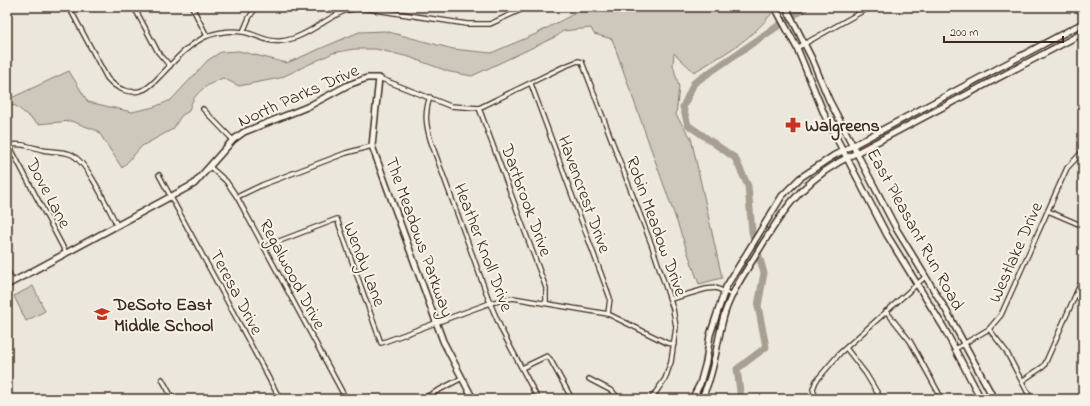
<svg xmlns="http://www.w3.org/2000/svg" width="1090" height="406" viewBox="0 0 1090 406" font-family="'Indie Flower',sans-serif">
<rect width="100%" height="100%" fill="#ece7dc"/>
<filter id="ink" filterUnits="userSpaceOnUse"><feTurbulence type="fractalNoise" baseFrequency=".025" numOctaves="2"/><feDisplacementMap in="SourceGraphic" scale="8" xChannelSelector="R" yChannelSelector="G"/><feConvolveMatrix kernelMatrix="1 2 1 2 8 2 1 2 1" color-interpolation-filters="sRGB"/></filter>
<g filter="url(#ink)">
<g fill="#cec8bc" stroke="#84796d">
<path d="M580,7H765L772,13C751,40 723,55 694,72L674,53L673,65L679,87L676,115L691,138L722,278L699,284L612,39L594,34L591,28L563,31L557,36L472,76L450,72L409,57L376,49H354L333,53L280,78L239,86L223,78C207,85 193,92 189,111L181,116L173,129L142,146L122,168L98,131L71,121L38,124L16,106L7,104V100L69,71L88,102L132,112L154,107L171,100L208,60L221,52L239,51L287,63L359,32L385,31L453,49L491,53L536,34L581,10Z"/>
<polygon points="33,286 45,311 26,321 14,296"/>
</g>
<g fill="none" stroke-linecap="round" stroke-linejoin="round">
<polyline stroke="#a89f93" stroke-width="7" points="741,399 737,369 766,347 758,306 764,273 752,232 748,186 735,158 688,125 683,107 694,83 806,7"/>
<defs>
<g id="street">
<path d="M69,7L107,78C116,89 131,96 145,89C151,86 158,78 163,73C176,59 189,44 207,36C218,32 231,30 243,32C256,34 267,43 281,41C305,39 325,18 347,10C352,9 357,9 362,8L467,24H490L527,7"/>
<polyline points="134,7 158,52 170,66"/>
<polyline points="192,7 207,36"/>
<polyline points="243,32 249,18 256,7"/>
<polyline points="797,48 870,7"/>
<polyline points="379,78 450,106 479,108 563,67 578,61 582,62 652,246 673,309 676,327 671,362 665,379 651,399"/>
<polyline points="531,84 610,298 608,314"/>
<path d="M430,97C424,113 426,126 431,142L490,303L502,331L538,399"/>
<polyline points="479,108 546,288 546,303"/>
<polyline points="203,109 233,140"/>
<polyline points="9,145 66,253"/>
<path d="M7,146C19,142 31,147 43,150C52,152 62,151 70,154C87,160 108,208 117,225"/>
<polyline points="210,167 226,181 237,197 346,399"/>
<polyline points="159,175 280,399"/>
<polyline points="237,197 262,185 346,153 372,146"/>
<polyline points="1048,211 1083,226"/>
<polyline points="264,247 337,219 381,343 490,303 513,298 608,314 667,343 674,344"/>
<polyline points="7,270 13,282"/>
<polyline points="671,299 706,289 716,288 732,295"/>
<polyline points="886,311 910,341 942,399"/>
<polyline points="989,329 1006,351 1031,399"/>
<polyline points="846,348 866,374 881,399"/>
<polyline points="955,349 989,329 1001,315 1067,168 1083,151"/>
<polyline points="522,368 547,356 550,359 572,399"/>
<polyline points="162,379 173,399"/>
<polyline points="589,379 612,391 619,399"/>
<polyline points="1022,381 1044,366 1083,278"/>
<polyline points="422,399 462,378"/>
<polyline points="816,399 813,389 816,381 840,353 925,277"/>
</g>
<g id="secondary">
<polyline points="775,7 797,48 825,116 887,235 944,328 981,399"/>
<polyline points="786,7 812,59 829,100 897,230 946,310 994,399"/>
<polyline points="7,285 194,184 233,140 244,132 307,107 348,85 367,78 379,78 372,146 443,341 473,399"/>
<polyline points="692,399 700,384 706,362 710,335 726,287 782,196 800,178 833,156 1083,23"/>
<path d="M701,399C716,371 716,341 725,312C732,292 743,275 754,258C779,217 796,187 839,162L1083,33"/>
</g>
</defs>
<use href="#street" stroke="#3b2a1e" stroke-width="6"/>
<use href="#secondary" stroke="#3b2a1e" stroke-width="8"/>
<use href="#street" stroke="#f7f3e8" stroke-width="3.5"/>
<use href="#secondary" stroke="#f7f3e8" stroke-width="5"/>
</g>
</g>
<defs>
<symbol id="pharmacy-bare" viewBox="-9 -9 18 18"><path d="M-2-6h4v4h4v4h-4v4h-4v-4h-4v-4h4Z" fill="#c8321e" stroke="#f7f3e8" stroke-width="2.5" paint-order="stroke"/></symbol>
<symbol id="school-bare" viewBox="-9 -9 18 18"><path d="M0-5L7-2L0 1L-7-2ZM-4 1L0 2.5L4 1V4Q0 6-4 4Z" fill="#c8321e" stroke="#f7f3e8" stroke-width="2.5" paint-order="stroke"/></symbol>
</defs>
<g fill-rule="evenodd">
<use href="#pharmacy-bare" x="782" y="114" width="22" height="22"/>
<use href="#school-bare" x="91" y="303" width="22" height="22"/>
</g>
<g text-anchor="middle" stroke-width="4" stroke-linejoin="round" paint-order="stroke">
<g font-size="18" fill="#3b2a1e" stroke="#f7f3e8">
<text transform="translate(298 95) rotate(-24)" y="6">North Parks Drive</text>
<text transform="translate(49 193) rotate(62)" y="6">Dove Lane</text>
<text transform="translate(585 194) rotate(70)" y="6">Havencrest Drive</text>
<text transform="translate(527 200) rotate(70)" y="6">Dartbrook Drive</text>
<text transform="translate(657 226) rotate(70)" y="6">Robin Meadow Drive</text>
<text transform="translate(916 229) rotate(61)" y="6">East Pleasant Run Road</text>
<text transform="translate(420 237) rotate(70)" y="6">The Meadows Parkway</text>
<text transform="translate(484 247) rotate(69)" y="6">Heather Knoll Drive</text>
<text transform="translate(1015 252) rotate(-66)" y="6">Westlake Drive</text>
<text transform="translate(365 264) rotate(69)" y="6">Wendy Lane</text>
<text transform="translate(293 274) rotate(62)" y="6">Regalwood Drive</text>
<text transform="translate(237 292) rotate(62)" y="6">Teresa Drive</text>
</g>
<g font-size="18" font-weight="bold" fill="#3b2a1e" stroke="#f7f3e8" text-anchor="start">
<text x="805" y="131">Walgreens</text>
<text x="114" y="310">DeSoto East<tspan x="114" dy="21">Middle School</tspan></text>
</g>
</g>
<rect width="1090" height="406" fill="none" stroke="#f7f3e8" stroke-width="24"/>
<rect x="12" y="12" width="1066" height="382" fill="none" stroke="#3b2a1e" stroke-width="1.5" filter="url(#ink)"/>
<path d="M944 36v6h119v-6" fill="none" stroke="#3b2a1e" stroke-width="2"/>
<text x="950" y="36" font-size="12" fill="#3b2a1e" stroke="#f7f3e8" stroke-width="3" paint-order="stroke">200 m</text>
</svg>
